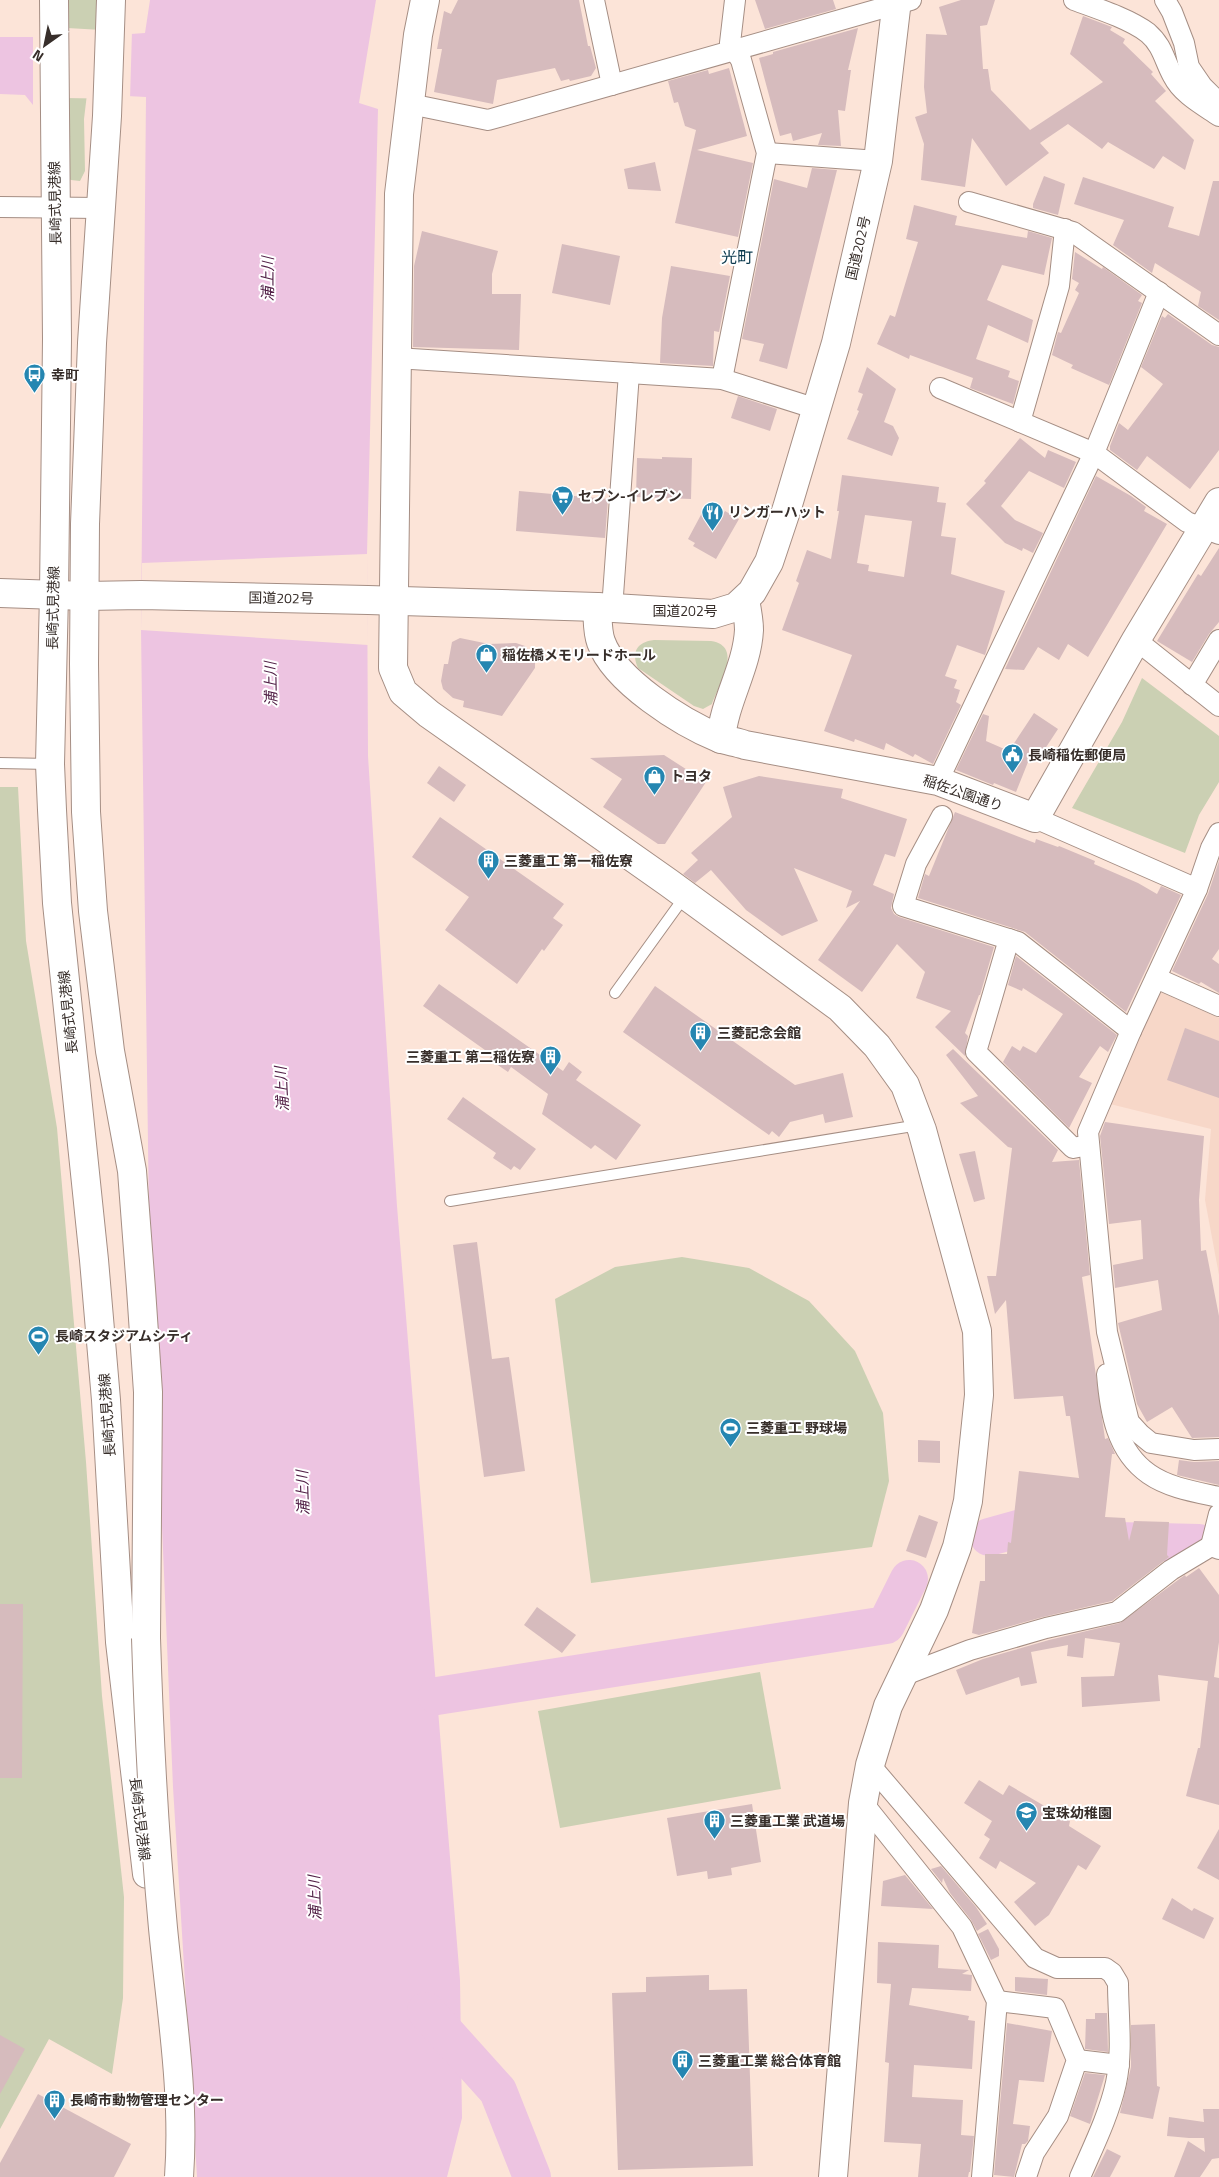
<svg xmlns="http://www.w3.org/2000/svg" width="1219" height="2177" viewBox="0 0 1219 2177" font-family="'Titillium Web','Noto Sans JP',sans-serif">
<rect width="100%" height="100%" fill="#fce4d8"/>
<polygon fill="#f7d7c8" points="1158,991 1219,1018 1219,1275 1205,1200 1211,1129 1110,1104"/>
<g fill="#cbd0b3">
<polygon points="67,0 102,0 102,30 67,28"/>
<polygon points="87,94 84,119 85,171 80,181 71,180 64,175 63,95"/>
<path d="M654,640L711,641C744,646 719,685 712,704L703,709L694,706L638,668C631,652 637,642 654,640Z"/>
<polygon points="1142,678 1219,736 1219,782 1199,815 1185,853 1072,808 1122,722"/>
<polygon points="0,787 18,787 26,941 57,1128 86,1462 102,1696 124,1897 123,1998 112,2074 49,2039 0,2129"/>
<polygon points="682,1257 749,1268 809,1301 855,1351 883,1413 889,1481 872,1547 591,1583 555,1299 615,1267"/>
<polygon points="760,1672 781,1789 560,1828 538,1711"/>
</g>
<polygon fill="#edc4e1" points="150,0 376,0 359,103 378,109 367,554 368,756 397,1206 460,1980 462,2118 447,2177 197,2177 173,1787 149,1218 141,630 146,97 88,94 63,95 33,105 25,95 0,94 0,37 89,37 145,33"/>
<g fill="#fce4d8">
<polygon points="132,31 130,99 64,98 42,105 33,105 33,34"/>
<polygon points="367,554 368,645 141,630 142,563"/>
</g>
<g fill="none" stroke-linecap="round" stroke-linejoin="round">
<g stroke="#edc4e1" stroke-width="38">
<polyline points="989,1537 1025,1527 1062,1534"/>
<polyline points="1117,1541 1199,1543"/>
<polyline points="437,1696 886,1625 909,1579"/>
<polyline points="426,2011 498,2091 532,2177"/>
</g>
</g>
<g fill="#d6bbbd" fill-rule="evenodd">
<polygon points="458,0 579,0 588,46 590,46 596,68 591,76 570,81 569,79 561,81 555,68 497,80 493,104 434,92 442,49 437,49 444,11 451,14"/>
<polygon points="755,0 833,0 836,9 765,29"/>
<polygon points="961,0 995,0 987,25 980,26 983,69 988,69 991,90 1030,130 1103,82 1070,54 1083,16 1112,27 1110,30 1125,39 1123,43 1153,72 1151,74 1166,91 1155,101 1194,140 1185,170 1163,156 1154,169 1108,142 1102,149 1068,124 1040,143 1049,153 1006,186 972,138 965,187 921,180 924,144 915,117 927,113 924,87 926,34 947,35 939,7"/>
<polygon points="858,28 848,70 851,70 845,111 838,110 841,146 818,145 822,133 793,141 791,133 780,136 759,58 773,54 773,52"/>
<polygon points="729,68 747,136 697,150 753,163 738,237 675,223 696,130 685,126 678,102 674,103 668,81 708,70 709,74"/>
<polygon points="655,162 661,191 628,189 624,169"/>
<polygon points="812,168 837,170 787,369 759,361 764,344 742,339 774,179 807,188"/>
<polygon points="1044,176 1065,184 1058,215 1033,208 1033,204"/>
<polygon points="1083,177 1174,207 1168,227 1199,236 1213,181 1219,181 1219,320 1198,306 1201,292 1155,263 1152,273 1113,245 1124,220 1074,204"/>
<polygon points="914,205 957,216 955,225 1027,238 1028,231 1052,238 1044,275 1002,265 987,300 1033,320 1028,343 988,325 976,359 1010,371 1008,377 1019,381 1013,404 970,388 973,378 910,355 909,359 877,344 890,315 895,317 918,242 906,239"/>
<polygon points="422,231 498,251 492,274 492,294 521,294 519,350 413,347 414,266"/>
<polygon points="562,244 620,256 610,305 552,293"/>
<polygon points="1075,252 1102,269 1103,267 1142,295 1138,301 1142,303 1109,385 1071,368 1073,365 1052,355 1058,332 1061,333 1079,293 1075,290 1079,283 1072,279"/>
<polygon points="671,266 730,276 719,332 714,331 713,366 660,363 662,318"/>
<polygon points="1168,314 1212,345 1219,347 1219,450 1190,489 1147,456 1137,470 1110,450 1110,446 1119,423 1128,430 1163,384 1141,367 1162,316 1165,318"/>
<polygon points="867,367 896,389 884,422 893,426 899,438 892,456 847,439 859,411 857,410 863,394 858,392"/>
<polygon points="738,396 777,409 770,431 731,418"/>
<polygon points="1020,438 1045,458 1048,450 1076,462 1064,488 1029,471 1001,506 1015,520 1043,533 1033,553 1023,548 1022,551 1005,543 966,504 986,483 984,481"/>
<polygon points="662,457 692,458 691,499 636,497 637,458 662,459"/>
<path d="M842,475L939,487L937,502L946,503L941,536L956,538L951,574L1005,591L985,655L957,645L945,676L957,680L954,688L960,690L956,702L961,705L933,764L915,754L913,757L886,743L884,750L855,739L854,742L824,731L852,655L782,630L799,583L796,581L807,550L831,559L839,511H837ZM865,515L912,521L904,577L868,571L869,565L857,563Z"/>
<polygon points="1096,476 1131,496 1146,507 1144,511 1167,524 1088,657 1068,644 1059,660 1038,647 1024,670 1005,669"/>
<polygon points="519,491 608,499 605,538 516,531"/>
<polygon points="703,511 720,520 725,511 739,519 716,559 693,546 695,543 688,539"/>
<polygon points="1219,548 1219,622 1209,634 1192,662 1157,641 1198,574 1201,576"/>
<polygon points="460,638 489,644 516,643 525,646 535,658 535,668 502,716 463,707 464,701 453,698 443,689 441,681 444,664 448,664 452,642"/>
<polygon points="1034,713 1058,729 1037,761 1030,757 1016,792 994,783 993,785 956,770 983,714 989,716 986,741 1009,751"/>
<polygon points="664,755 706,782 665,844 658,844 603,807 622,779 590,758"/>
<polygon points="439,766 466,785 454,802 427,783"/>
<polygon points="759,776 843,789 841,798 907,819 895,857 885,854 873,885 894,894 891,908 894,914 899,917 994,947 980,995 979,995 965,1033 968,1036 965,1056 935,1027 951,1011 916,998 925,972 897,944 862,992 818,960 860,901 846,908 852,891 794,868 818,921 782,936 746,910 711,870 695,883 683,874 698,860 691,853 732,817 723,787"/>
<polygon points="955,812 1035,843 1036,839 1058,847 1059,846 1095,861 1094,864 1138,883 1157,894 1161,886 1181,895 1126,1012 1025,932 918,898 925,874 929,876"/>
<polygon points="440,817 564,904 553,918 563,925 544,951 542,949 517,984 445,930 469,897 412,857"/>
<polygon points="1219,861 1219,949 1212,959 1219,964 1219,993 1201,982 1199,984 1172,971 1208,894"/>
<polygon points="1016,956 1117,1035 1108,1052 1100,1046 1079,1077 1092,1083 1069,1128 1003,1062 1012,1046 1020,1051 1023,1046 1036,1053 1063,1014 1023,988 1022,991 1008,985"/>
<polygon points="439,984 563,1071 569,1062 582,1072 576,1080 641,1125 616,1160 595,1145 591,1149 542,1114 548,1094 511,1067 508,1072 489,1059 492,1055 423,1006"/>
<polygon points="655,986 795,1085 843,1073 853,1117 825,1123 823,1114 790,1122 779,1137 772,1131 769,1135 623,1032"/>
<polygon points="1185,1028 1219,1041 1219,1098 1167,1080"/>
<polygon points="953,1049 1058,1150 1052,1162 1079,1160 1090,1275 1082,1277 1105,1439 1108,1438 1115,1454 1112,1454 1105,1517 1125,1518 1129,1541 1134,1521 1169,1522 1167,1555 1169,1557 1112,1601 1043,1617 979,1635 972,1633 980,1581 985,1581 985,1554 1007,1554 1008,1542 1011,1543 1019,1471 1079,1478 1070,1416 1066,1416 1063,1396 1014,1399 1006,1300 995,1314 987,1276 996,1276 1012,1148 1008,1147 960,1103 978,1096 946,1055"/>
<polygon points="463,1097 536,1149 520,1170 514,1166 511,1170 493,1158 496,1153 447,1119"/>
<polygon points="1105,1122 1204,1136 1199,1200 1201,1251 1206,1250 1219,1316 1219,1437 1192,1438 1172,1407 1147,1422 1137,1404 1118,1323 1162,1310 1158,1280 1115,1288 1113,1265 1143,1259 1141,1220 1109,1224 1100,1136"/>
<polygon points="975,1151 985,1199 974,1202 959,1154"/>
<polygon points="477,1242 492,1359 509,1357 525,1471 484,1477 453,1245"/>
<polygon points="918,1440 940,1441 940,1463 918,1462"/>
<polygon points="1179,1460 1194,1462 1219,1461 1219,1485 1177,1475"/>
<polygon points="919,1515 938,1522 926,1558 906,1551"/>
<polygon points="1199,1568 1219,1595 1219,1642 1214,1677 1219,1678 1219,1805 1186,1796 1198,1748 1200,1748 1208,1681 1158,1675 1160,1701 1082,1707 1081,1677 1114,1676 1120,1643 1085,1638 1083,1658 1067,1656 1068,1645 1031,1652 1037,1683 1021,1686 1019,1677 966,1695 956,1670 983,1659 1049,1640 1120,1623 1178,1580 1185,1575 1186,1577"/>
<polygon points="0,1604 23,1604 22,1778 0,1778"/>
<polygon points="537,1607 576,1635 562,1653 524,1625"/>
<polygon points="979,1780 1003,1795 1009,1785 1070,1821 1069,1826 1101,1846 1086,1870 1078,1865 1049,1915 1035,1926 1014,1902 1036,1883 1000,1861 996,1869 979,1858 990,1839 984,1835 992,1821 964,1803"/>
<polygon points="752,1804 761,1862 731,1868 732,1875 708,1879 707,1871 677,1876 667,1818"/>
<polygon points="1219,1829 1219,1880 1197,1868"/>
<polygon points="941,1866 976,1907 987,1924 977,1931 971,1920 950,1893 943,1878 942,1883 931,1869"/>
<polygon points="905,1875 933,1909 881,1906 883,1881"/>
<polygon points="1172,1898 1192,1911 1194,1908 1214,1918 1204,1939 1162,1919"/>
<polygon points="988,1929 999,1949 999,1956 991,1960 978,1934"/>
<polygon points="878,1942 939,1945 938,1968 969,1970 962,1974 972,1975 971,1991 912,1988 909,2005 969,2016 968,2020 975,2021 972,2069 914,2065 912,2097 963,2100 961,2135 974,2136 970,2172 969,2172 968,2177 918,2177 921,2144 884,2142 889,2063 885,2062 891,1984 877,1983"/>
<polygon points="709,1975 709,1990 747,1989 753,2166 618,2170 612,1993 646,1992 646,1977"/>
<polygon points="1015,1977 1048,1979 1047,1995 1015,1991"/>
<polygon points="1095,2013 1107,2013 1108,2052 1085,2049 1086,2019 1095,2019"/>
<polygon points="1007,2023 1052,2031 1044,2082 1019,2080 1013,2124 1030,2126 1028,2141 1025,2144 1022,2144 1014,2177 994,2175"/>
<polygon points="1155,2024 1157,2086 1160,2087 1153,2119 1120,2113 1131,2067 1131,2025"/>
<polygon points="0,2035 25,2049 0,2094"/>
<polygon points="1085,2073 1105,2075 1090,2124 1070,2116"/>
<polygon points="38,2094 131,2144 114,2177 0,2177 0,2163"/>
<polygon points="1203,2109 1219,2109 1219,2158 1212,2159 1200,2177 1174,2177 1188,2141 1205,2152 1204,2138 1189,2138 1167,2136 1169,2117 1204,2122"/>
<polygon points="1107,2149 1121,2156 1110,2177 1093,2177"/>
</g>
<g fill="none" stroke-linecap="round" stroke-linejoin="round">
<defs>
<g id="lane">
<polyline points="0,763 49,764"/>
<polyline points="615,993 685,896"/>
<polyline points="450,1201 919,1125"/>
</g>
<g id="street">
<polyline points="594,0 612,85"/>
<path d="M1074,0C1096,8 1130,19 1148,33C1163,46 1164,60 1173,76C1182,94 1203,105 1219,116"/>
<polyline points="1165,0 1172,12 1184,43 1189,67 1202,86 1219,103"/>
<polyline points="410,104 488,120 911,0"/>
<polyline points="767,153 878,161"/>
<polyline points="969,202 1073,232 1219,335"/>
<polyline points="0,207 101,208"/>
<polyline points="396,358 722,379 817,409"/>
<polyline points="722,379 767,153 741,60 730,43 735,0"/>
<polyline points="940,388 1094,453 1187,522 1219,534"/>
<polyline points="1020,422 1059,286 1065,229"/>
<polyline points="612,609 629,373"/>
<polyline points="1136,640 1219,706"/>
<polyline points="1192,685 1219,640"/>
<polyline points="938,781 1094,453 1159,292"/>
<polyline points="942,816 916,864 903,906 1018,942 1131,1031"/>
<polyline points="1035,818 1197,889"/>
<polyline points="1219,833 1211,848 1197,889 1131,1031 1088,1132 1107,1332 1129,1422 1140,1434 1151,1443 1194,1450 1219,1449"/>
<polyline points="1009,939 976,1052 1073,1148 1089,1145"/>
<polyline points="1156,978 1219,1006"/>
<path d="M1107,1374C1110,1411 1116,1451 1149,1474C1169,1488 1196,1492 1219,1497"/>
<polyline points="1211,1546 1219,1514"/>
<polyline points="902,1676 970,1650 1046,1628 1117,1612 1171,1570 1211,1546 1219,1549"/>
<path d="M870,1765L1035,1958L1057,1968H1105L1112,1973L1118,1983C1118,2015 1123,2051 1116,2083C1109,2115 1093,2147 1080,2177"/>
<polyline points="863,1803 962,1927 997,2001 982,2177"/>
<polyline points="997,2001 1055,2008 1077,2060 1058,2116 1034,2153 1026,2177"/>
<polyline points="1077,2060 1119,2065"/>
</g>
<g id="secondary">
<polyline points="54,0 57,339 54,594 50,764 52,810 57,903 94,1260 106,1400 120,1642 147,1874"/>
<polyline points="111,0 107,116 92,343 85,524 84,664 86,812 93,911 110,1051 132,1171 141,1289 148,1392 146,1638"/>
<polyline points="425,0 418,35 399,194 393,668 403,692 429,714 669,883 840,1008 877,1046 905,1085 922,1130 977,1331 979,1395 968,1501 957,1547 934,1610 888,1706 870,1765 863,1803 833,2177"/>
<path d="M597,607C598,619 597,631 601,642C615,681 682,723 719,738C727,741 737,742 745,745L938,781L1035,818L1136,640L1219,502"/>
<path d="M721,739C724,701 747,668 749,630C749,620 747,610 745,600"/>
</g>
<polyline id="highway" points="0,593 86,596 141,595 368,600 597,607 713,614 736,607 752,592 769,562 787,508 836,343 878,161 897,0"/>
</defs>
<use href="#lane" stroke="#a58e84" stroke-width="12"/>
<use href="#street" stroke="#a58e84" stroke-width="22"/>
<use href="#secondary" stroke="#a58e84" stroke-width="30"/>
<use href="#highway" stroke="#a58e84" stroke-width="30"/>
<use href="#lane" stroke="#fff" stroke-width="10"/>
<use href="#street" stroke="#fff" stroke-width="20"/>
<use href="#secondary" stroke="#fff" stroke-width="28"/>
<use href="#highway" stroke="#fff" stroke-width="28"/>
<defs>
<path id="secondary-bridge" d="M146,1638C149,1735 154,1832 163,1928C171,2011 185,2094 179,2177"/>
</defs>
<use href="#secondary-bridge" stroke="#a58e84" stroke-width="30" stroke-linecap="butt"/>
<use href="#secondary-bridge" stroke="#fff" stroke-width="28"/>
</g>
<defs>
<symbol id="bus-pin" viewBox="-11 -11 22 30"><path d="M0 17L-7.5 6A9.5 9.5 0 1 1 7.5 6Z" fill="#2586b1" stroke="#fff"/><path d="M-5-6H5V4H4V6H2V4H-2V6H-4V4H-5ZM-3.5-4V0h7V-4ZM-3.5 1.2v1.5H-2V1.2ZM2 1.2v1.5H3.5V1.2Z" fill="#fff"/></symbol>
<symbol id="supermarket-pin" viewBox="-11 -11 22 30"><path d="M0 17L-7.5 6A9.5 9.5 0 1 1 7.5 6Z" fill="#2586b1" stroke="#fff"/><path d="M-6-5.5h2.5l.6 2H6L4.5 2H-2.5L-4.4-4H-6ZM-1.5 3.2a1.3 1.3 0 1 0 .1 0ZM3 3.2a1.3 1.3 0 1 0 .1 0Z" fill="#fff"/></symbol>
<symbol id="restaurant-pin" viewBox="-11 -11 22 30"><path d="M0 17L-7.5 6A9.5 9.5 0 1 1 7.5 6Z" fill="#2586b1" stroke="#fff"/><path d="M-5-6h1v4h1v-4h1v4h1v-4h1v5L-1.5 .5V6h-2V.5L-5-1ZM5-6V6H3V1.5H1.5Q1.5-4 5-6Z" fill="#fff"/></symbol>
<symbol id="shop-pin" viewBox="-11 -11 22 30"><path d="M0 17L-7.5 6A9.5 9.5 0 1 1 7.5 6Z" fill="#2586b1" stroke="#fff"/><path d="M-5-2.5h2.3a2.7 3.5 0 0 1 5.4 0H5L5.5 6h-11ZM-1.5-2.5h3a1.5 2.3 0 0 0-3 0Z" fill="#fff"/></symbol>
<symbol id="civic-pin" viewBox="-11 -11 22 30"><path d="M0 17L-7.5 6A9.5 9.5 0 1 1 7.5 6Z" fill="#2586b1" stroke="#fff"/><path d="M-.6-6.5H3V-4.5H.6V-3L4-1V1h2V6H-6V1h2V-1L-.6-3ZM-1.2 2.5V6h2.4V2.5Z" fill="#fff"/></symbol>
<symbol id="building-pin" viewBox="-11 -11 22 30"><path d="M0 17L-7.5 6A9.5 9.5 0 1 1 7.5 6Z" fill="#2586b1" stroke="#fff"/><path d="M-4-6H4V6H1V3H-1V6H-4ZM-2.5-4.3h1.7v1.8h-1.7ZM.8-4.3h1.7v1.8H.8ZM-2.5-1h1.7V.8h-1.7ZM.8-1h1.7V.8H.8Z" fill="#fff"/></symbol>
<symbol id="stadium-pin" viewBox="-11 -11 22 30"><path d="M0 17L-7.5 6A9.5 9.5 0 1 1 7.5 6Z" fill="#2586b1" stroke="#fff"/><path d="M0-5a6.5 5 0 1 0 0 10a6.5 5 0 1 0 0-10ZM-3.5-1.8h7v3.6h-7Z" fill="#fff"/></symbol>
<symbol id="school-pin" viewBox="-11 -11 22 30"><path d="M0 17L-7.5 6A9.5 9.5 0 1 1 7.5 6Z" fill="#2586b1" stroke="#fff"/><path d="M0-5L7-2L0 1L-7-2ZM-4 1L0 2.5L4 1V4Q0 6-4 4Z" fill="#fff"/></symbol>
</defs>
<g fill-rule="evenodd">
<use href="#bus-pin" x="22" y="362" width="25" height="34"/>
<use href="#supermarket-pin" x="550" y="484" width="25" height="34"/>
<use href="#restaurant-pin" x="700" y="500" width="25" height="34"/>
<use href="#shop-pin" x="474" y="642" width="25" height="34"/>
<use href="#civic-pin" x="1000" y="742" width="25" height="34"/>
<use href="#shop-pin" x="642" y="764" width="25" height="34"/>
<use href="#building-pin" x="476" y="848" width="25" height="34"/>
<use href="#building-pin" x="688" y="1020" width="25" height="34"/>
<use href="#building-pin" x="538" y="1044" width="25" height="34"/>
<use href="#stadium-pin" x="26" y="1324" width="25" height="34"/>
<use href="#stadium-pin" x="718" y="1416" width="25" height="34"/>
<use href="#school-pin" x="1014" y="1800" width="25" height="34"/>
<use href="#building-pin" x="702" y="1808" width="25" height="34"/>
<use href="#building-pin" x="670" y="2048" width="25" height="34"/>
<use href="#building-pin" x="42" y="2088" width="25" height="34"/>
</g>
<g text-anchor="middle" stroke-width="4" stroke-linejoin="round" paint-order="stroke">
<g font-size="14" fill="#372e2a" stroke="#fff">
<text transform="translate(55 203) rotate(-91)" y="5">長崎式見港線</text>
<text transform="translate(858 248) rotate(-77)" y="5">国道202号</text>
<text transform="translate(281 598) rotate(1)" y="5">国道202号</text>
<text transform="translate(53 608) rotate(-89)" y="5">長崎式見港線</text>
<text x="685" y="616">国道202号</text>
<text transform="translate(963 793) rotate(19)" y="5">稲佐公園通り</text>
<text transform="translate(68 1012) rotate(-96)" y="5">長崎式見港線</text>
<text transform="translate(107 1415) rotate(-94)" y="5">長崎式見港線</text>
<text transform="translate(140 1819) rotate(83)" y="5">長崎式見港線</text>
</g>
<g font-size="14" font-weight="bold" fill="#372e2a" stroke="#fff" text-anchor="start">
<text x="51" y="380">幸町</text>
<text x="578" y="501">セブン-イレブン</text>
<text x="728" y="517">リンガーハット</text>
<text x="502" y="660">稲佐橋メモリードホール</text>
<text x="1028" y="760">長崎稲佐郵便局</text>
<text x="670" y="781">トヨタ</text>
<text x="504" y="866">三菱重工 第一稲佐寮</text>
<text x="717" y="1038">三菱記念会館</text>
<text x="535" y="1062" text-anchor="end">三菱重工 第二稲佐寮</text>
<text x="55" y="1341">長崎スタジアムシティ</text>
<text x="746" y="1433">三菱重工 野球場</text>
<text x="1042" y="1818">宝珠幼稚園</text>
<text x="730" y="1826">三菱重工業 武道場</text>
<text x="698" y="2066">三菱重工業 総合体育館</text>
<text x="70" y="2105">長崎市動物管理センター</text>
</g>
<g font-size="15" font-style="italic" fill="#522147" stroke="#fff">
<text transform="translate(268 279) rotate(-90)" y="5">浦上川</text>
<text transform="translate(271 684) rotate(-91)" y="5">浦上川</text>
<text transform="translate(282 1089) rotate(-93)" y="5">浦上川</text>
<text transform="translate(303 1493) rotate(-92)" y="5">浦上川</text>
<text transform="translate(315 1898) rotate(-92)" y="5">浦上川</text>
</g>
<g font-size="16" fill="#08374c" stroke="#fff">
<text x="737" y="263">光町</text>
</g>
</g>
<g transform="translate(45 45) rotate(213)" stroke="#ffffff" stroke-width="4" paint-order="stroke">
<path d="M0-4L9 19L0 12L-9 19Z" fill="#372e2a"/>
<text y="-8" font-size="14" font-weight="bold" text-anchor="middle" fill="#372e2a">N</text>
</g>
</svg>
